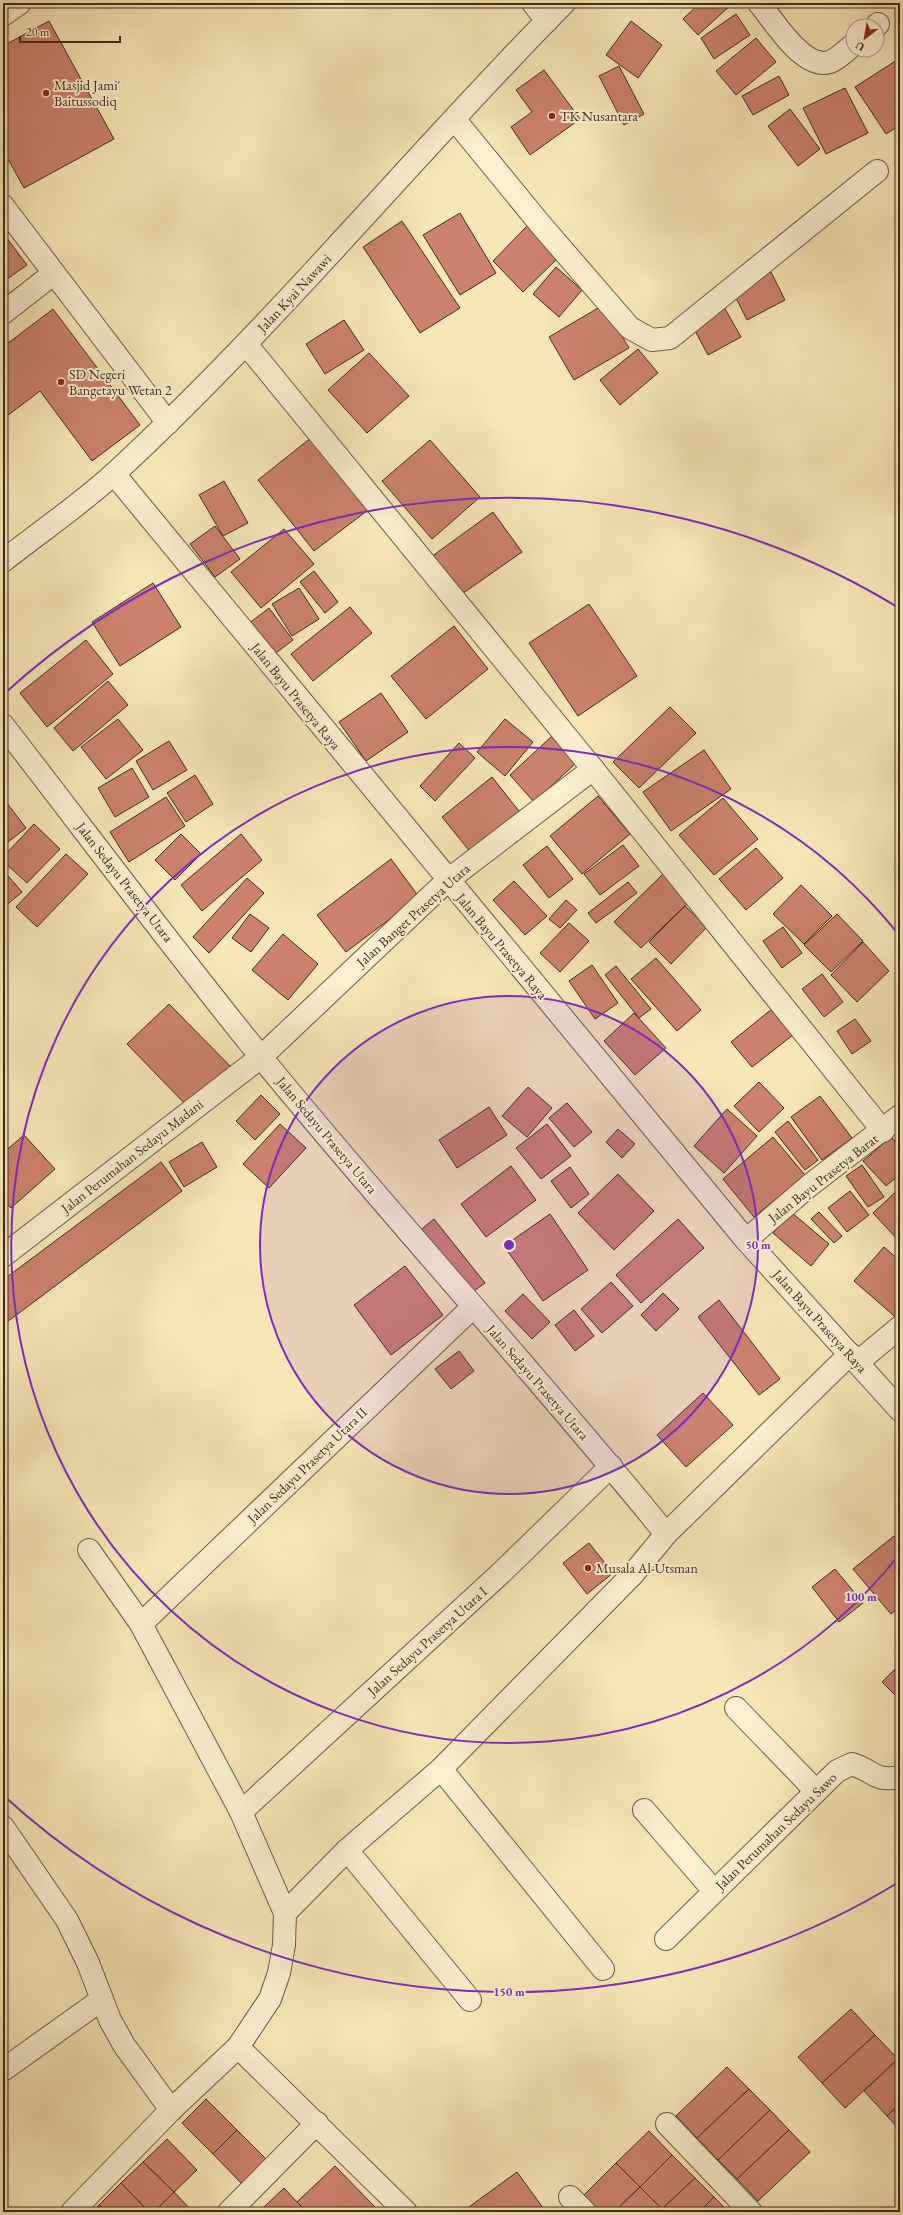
<svg xmlns="http://www.w3.org/2000/svg" width="903" height="2215" viewBox="0 0 903 2215" font-family="'EB Garamond',serif">
<rect width="100%" height="100%" fill="#f7e7b7"/>
<filter id="stains"><feTurbulence type="fractalNoise" baseFrequency=".005" numOctaves="4"/><feColorMatrix values="0 0 0 0 .2 0 0 0 0 .09 0 0 0 0 .02 0 0 0 .5 -.17"/></filter>
<radialGradient id="worn" r=".72"><stop offset=".6" stop-color="#630" stop-opacity="0"/><stop offset="1" stop-color="#630" stop-opacity=".3"/></radialGradient>
<g fill="#cc826f" stroke="#3f2a1f">
<polygon points="700,3 733,3 698,35 683,19"/>
<polygon points="736,14 750,35 714,59 701,38"/>
<polygon points="49,21 114,139 24,188 3,150 3,46"/>
<polygon points="631,21 662,45 638,78 606,55"/>
<polygon points="756,38 776,62 736,95 716,71"/>
<polygon points="897,60 900,65 900,125 886,134 855,87"/>
<polygon points="619,66 644,114 624,125 599,76"/>
<polygon points="544,70 580,119 530,155 511,127 532,112 516,90"/>
<polygon points="779,76 789,95 753,115 742,96"/>
<polygon points="845,88 868,133 826,154 803,108"/>
<polygon points="790,109 820,149 798,166 768,126"/>
<polygon points="460,213 496,273 460,295 423,235"/>
<polygon points="402,221 460,308 420,333 363,247"/>
<polygon points="528,225 559,257 523,292 493,261"/>
<polygon points="3,233 27,265 3,282"/>
<polygon points="556,267 582,290 559,317 533,294"/>
<polygon points="771,272 785,300 747,320 733,292"/>
<polygon points="603,305 629,348 574,380 549,337"/>
<polygon points="724,307 741,337 708,355 692,325"/>
<polygon points="53,309 140,425 92,461 40,391 3,419 3,347"/>
<polygon points="344,320 364,350 325,374 306,344"/>
<polygon points="638,349 658,373 620,405 600,380"/>
<polygon points="369,353 409,396 367,433 328,390"/>
<polygon points="312,437 368,510 314,551 258,480"/>
<polygon points="430,440 480,497 432,539 382,481"/>
<polygon points="224,481 248,523 223,536 199,495"/>
<polygon points="493,512 522,552 459,596 431,557"/>
<polygon points="215,526 240,559 215,577 190,544"/>
<polygon points="284,529 314,564 261,608 231,572"/>
<polygon points="314,571 338,602 325,613 300,582"/>
<polygon points="153,583 181,627 120,666 92,622"/>
<polygon points="299,588 319,619 292,636 272,604"/>
<polygon points="589,604 637,676 578,716 529,643"/>
<polygon points="350,607 372,633 313,681 291,654"/>
<polygon points="269,608 293,640 272,656 248,624"/>
<polygon points="454,626 488,669 426,719 391,676"/>
<polygon points="86,640 113,674 47,727 20,693"/>
<polygon points="108,681 128,705 73,751 54,728"/>
<polygon points="381,693 408,732 366,761 339,722"/>
<polygon points="670,707 696,733 639,788 613,762"/>
<polygon points="118,719 143,750 106,779 81,747"/>
<polygon points="505,719 533,742 505,776 477,752"/>
<polygon points="552,736 576,763 534,802 510,775"/>
<polygon points="169,741 187,770 153,790 136,761"/>
<polygon points="459,743 475,758 435,801 420,786"/>
<polygon points="704,750 731,789 671,831 643,792"/>
<polygon points="132,768 149,797 115,817 98,788"/>
<polygon points="195,775 213,804 186,822 167,793"/>
<polygon points="492,777 522,815 472,854 442,817"/>
<polygon points="598,796 630,834 582,874 550,836"/>
<polygon points="166,797 185,826 129,862 110,832"/>
<polygon points="3,798 26,828 3,846"/>
<polygon points="723,798 758,839 714,875 679,835"/>
<polygon points="34,824 60,849 27,883 3,861 3,857"/>
<polygon points="181,834 201,854 175,880 155,860"/>
<polygon points="241,834 262,860 202,911 181,885"/>
<polygon points="623,845 639,866 600,895 584,874"/>
<polygon points="547,846 573,879 549,898 523,865"/>
<polygon points="756,848 783,878 746,910 719,879"/>
<polygon points="66,854 88,874 37,927 16,907"/>
<polygon points="391,859 419,897 346,952 317,915"/>
<polygon points="3,870 22,892 3,908"/>
<polygon points="663,874 690,901 641,948 614,922"/>
<polygon points="247,878 264,893 209,953 193,937"/>
<polygon points="514,881 547,916 525,935 493,900"/>
<polygon points="628,882 637,893 596,923 588,913"/>
<polygon points="801,885 832,916 804,944 773,914"/>
<polygon points="566,900 577,910 560,928 549,919"/>
<polygon points="685,906 707,927 671,964 649,942"/>
<polygon points="250,914 269,928 251,952 232,938"/>
<polygon points="837,914 863,941 831,972 804,945"/>
<polygon points="569,923 589,941 560,972 540,953"/>
<polygon points="783,927 802,953 782,968 763,941"/>
<polygon points="283,934 318,964 288,1000 252,970"/>
<polygon points="863,942 889,971 857,1002 831,975"/>
<polygon points="656,958 701,1010 677,1031 631,979"/>
<polygon points="592,965 618,1003 595,1019 569,981"/>
<polygon points="616,966 651,1009 639,1018 605,975"/>
<polygon points="822,974 843,1002 824,1017 802,989"/>
<polygon points="169,1004 233,1069 191,1110 127,1044"/>
<polygon points="772,1009 793,1035 752,1067 731,1042"/>
<polygon points="634,1013 666,1048 635,1075 604,1041"/>
<polygon points="855,1019 871,1041 852,1054 837,1031"/>
<polygon points="759,1082 784,1108 759,1132 734,1106"/>
<polygon points="528,1087 552,1108 527,1137 502,1116"/>
<polygon points="261,1095 280,1114 255,1140 236,1121"/>
<polygon points="820,1096 852,1138 822,1160 791,1117"/>
<polygon points="567,1103 592,1132 574,1147 549,1118"/>
<polygon points="489,1107 507,1135 457,1168 439,1140"/>
<polygon points="727,1109 757,1136 724,1173 694,1146"/>
<polygon points="788,1121 818,1160 805,1170 775,1132"/>
<polygon points="280,1124 306,1148 269,1188 243,1164"/>
<polygon points="547,1124 571,1156 541,1179 516,1148"/>
<polygon points="618,1129 635,1144 622,1158 606,1142"/>
<polygon points="24,1135 55,1169 11,1208 3,1200 3,1153"/>
<polygon points="773,1137 805,1175 754,1217 723,1179"/>
<polygon points="891,1137 900,1147 900,1174 886,1186 863,1161"/>
<polygon points="202,1142 217,1167 184,1187 169,1162"/>
<polygon points="161,1162 182,1191 3,1325 3,1280"/>
<polygon points="862,1165 884,1197 868,1207 846,1176"/>
<polygon points="511,1166 536,1200 486,1237 461,1204"/>
<polygon points="570,1167 589,1194 571,1208 551,1181"/>
<polygon points="618,1174 654,1211 614,1250 578,1213"/>
<polygon points="900,1188 900,1240 899,1241 873,1213"/>
<polygon points="850,1191 869,1215 847,1232 828,1208"/>
<polygon points="791,1212 829,1244 811,1266 773,1233"/>
<polygon points="819,1212 842,1236 834,1243 811,1219"/>
<polygon points="550,1214 588,1270 543,1301 504,1246"/>
<polygon points="434,1219 485,1283 467,1296 417,1233"/>
<polygon points="678,1219 704,1248 641,1303 616,1275"/>
<polygon points="884,1247 900,1261 900,1321 854,1281"/>
<polygon points="405,1266 443,1315 391,1355 354,1305"/>
<polygon points="611,1282 633,1306 602,1333 581,1309"/>
<polygon points="663,1293 679,1309 656,1331 641,1315"/>
<polygon points="523,1294 550,1322 532,1339 505,1311"/>
<polygon points="719,1300 780,1379 759,1395 698,1317"/>
<polygon points="574,1310 594,1336 575,1351 555,1325"/>
<polygon points="459,1351 474,1371 451,1389 435,1369"/>
<polygon points="703,1393 733,1425 686,1467 657,1435"/>
<polygon points="894,1536 900,1543 900,1606 891,1614 853,1569"/>
<polygon points="589,1543 613,1573 587,1594 563,1563"/>
<polygon points="835,1569 863,1603 839,1622 812,1587"/>
<polygon points="900,1664 900,1700 882,1682"/>
<polygon points="851,2009 875,2035 822,2083 798,2057"/>
<polygon points="875,2035 898,2059 845,2108 822,2083"/>
<polygon points="900,2057 900,2104 887,2116 864,2091"/>
<polygon points="727,2067 749,2089 697,2138 676,2116"/>
<polygon points="749,2089 770,2110 718,2160 697,2138"/>
<polygon points="206,2099 237,2130 213,2154 182,2123"/>
<polygon points="900,2104 900,2130 887,2116"/>
<polygon points="770,2110 789,2130 737,2179 718,2160"/>
<polygon points="237,2130 267,2160 243,2185 213,2154"/>
<polygon points="789,2130 810,2152 758,2201 737,2179"/>
<polygon points="649,2131 672,2155 640,2187 616,2163"/>
<polygon points="167,2139 197,2170 174,2192 143,2162"/>
<polygon points="672,2155 695,2178 662,2209 640,2187"/>
<polygon points="143,2162 174,2192 154,2212 149,2212 121,2183"/>
<polygon points="616,2163 640,2187 614,2212 597,2212 582,2197"/>
<polygon points="335,2166 377,2209 374,2212 307,2212 297,2202"/>
<polygon points="517,2172 546,2212 462,2212"/>
<polygon points="695,2178 714,2197 699,2212 665,2212 662,2209"/>
<polygon points="121,2183 149,2212 107,2212 99,2205"/>
<polygon points="640,2187 662,2209 659,2212 614,2212"/>
<polygon points="284,2188 297,2202 307,2212 269,2212 264,2207"/>
<polygon points="174,2192 193,2212 154,2212"/>
<polygon points="714,2197 729,2212 699,2212"/>
<polygon points="99,2205 107,2212 92,2212"/>
</g>
<g fill="none" stroke-linecap="round" stroke-linejoin="round">
<defs>
<g id="minor">
<polyline points="533,3 547,21"/>
<path d="M759,3C774,21 799,63 824,63C835,63 845,51 853,45"/>
<polyline points="3,15 20,3"/>
<polyline points="876,26 878,24"/>
<polyline points="455,120 541,225 630,328 652,340 670,338 877,171"/>
<polyline points="3,206 168,423"/>
<polyline points="3,313 53,274"/>
<polyline points="246,344 593,769 883,1131"/>
<polyline points="114,474 746,1240 900,1410"/>
<path d="M3,561C40,532 81,504 116,472C275,325 412,157 564,3"/>
<path d="M3,725C89,836 173,949 261,1057C393,1219 535,1372 666,1534"/>
<polyline points="746,1240 810,1185 900,1116"/>
<polyline points="3,1256 261,1057 448,880 593,769"/>
<polyline points="858,1362 900,1327"/>
<polyline points="141,1624 473,1307"/>
<polyline points="736,1708 816,1791"/>
<polyline points="441,1769 603,1969"/>
<polyline points="644,1810 714,1891"/>
<polyline points="241,1812 502,1572 611,1466"/>
<polyline points="3,1827 67,1920 88,1963 110,2020 124,2045 171,2110"/>
<polyline points="347,1850 470,2000"/>
<polyline points="285,1913 347,1850 441,1769 633,1574 666,1534 850,1354"/>
<path d="M666,1939L837,1771L852,1764C874,1771 874,1782 900,1777"/>
<polyline points="238,2047 406,2212"/>
<polyline points="3,2070 101,2000"/>
<polyline points="667,2124 751,2212"/>
<polyline points="570,2197 585,2212"/>
<polyline points="72,2212 171,2110 238,2047 270,1999 279,1973 284,1945 285,1913 241,1812 141,1624 89,1550"/>
<polyline points="229,2212 317,2123"/>
</g>
</defs>
<use href="#minor" stroke="#6d5945" stroke-width="24"/>
<use href="#minor" stroke="#faefd0" stroke-width="22"/>
</g>
<circle cx="509" cy="1245" r="249" fill="#7b2cbf" fill-opacity=".12"/>
<g fill="none" stroke="#7b2cbf" stroke-width="2">
<circle cx="509" cy="1245" r="249"/>
<path d="M899 1555A498 498 0 1 1 899 935"/>
<path d="M899 1882A747 747 0 0 1 4 1796M4 694A747 747 0 0 1 899 608"/>
</g>
<g fill="#8f2418" stroke="#faefd0" stroke-width="1.5">
<circle cx="46" cy="93" r="4"/>
<circle cx="552" cy="116" r="4"/>
<circle cx="61" cy="382" r="4"/>
<circle cx="588" cy="1568" r="4"/>
</g>
<g text-anchor="middle" stroke-width="4" stroke-linejoin="round" paint-order="stroke">
<g font-size="14" fill="#3f2a1f" stroke="#faefd0" text-anchor="start">
<text x="54" y="90">Masjid Jami'<tspan x="54" dy="16">Baitussodiq</tspan></text>
<text x="560" y="121">TK Nusantara</text>
<text x="69" y="379">SD Negeri<tspan x="69" dy="16">Bangetayu Wetan 2</tspan></text>
<text x="596" y="1573">Musala Al-Utsman</text>
</g>
<g font-size="14" fill="#3f2a1f" stroke="#faefd0">
<text transform="translate(294 293) rotate(-47)" y="5">Jalan Kyai Nawawi</text>
<text transform="translate(296 696) rotate(51)" y="5">Jalan Bayu Prasetya Raya</text>
<text transform="translate(125 882) rotate(52)" y="5">Jalan Sedayu Prasetya Utara</text>
<text transform="translate(413 915) rotate(-42)" y="5">Jalan Banget Prasetya Utara</text>
<text transform="translate(502 946) rotate(50)" y="5">Jalan Bayu Prasetya Raya</text>
<text transform="translate(327 1135) rotate(50)" y="5">Jalan Sedayu Prasetya Utara</text>
<text transform="translate(132 1156) rotate(-38)" y="5">Jalan Perumahan Sedayu Madani</text>
<text transform="translate(823 1178) rotate(-38)" y="5">Jalan Bayu Prasetya Barat</text>
<text transform="translate(820 1321) rotate(48)" y="5">Jalan Bayu Prasetya Raya</text>
<text transform="translate(538 1382) rotate(49)" y="5">Jalan Sedayu Prasetya Utara</text>
<text transform="translate(307 1465) rotate(-44)" y="5">Jalan Sedayu Prasetya Utara II</text>
<text transform="translate(427 1641) rotate(-42)" y="5">Jalan Sedayu Prasetya Utara I</text>
<text transform="translate(776 1831) rotate(-44)" y="5">Jalan Perumahan Sedayu Sawo</text>
</g>
</g>
<circle cx="509" cy="1245" r="6" fill="#7b2cbf" stroke="#faefd0" stroke-width="2"/>
<g font-size="12" text-anchor="middle" font-weight="bold" fill="#7b2cbf" stroke="#faefd0" stroke-width="4" stroke-linejoin="round" paint-order="stroke">
<text x="758" y="1249">50 m</text>
<text x="861" y="1601">100 m</text>
<text x="509" y="1996">150 m</text>
</g>
<rect width="903" height="2215" fill="none" stroke="#f7e7b7" stroke-width="16"/>
<rect x="4" y="4" width="895" height="2207" fill="none" stroke="#3f2a1f" stroke-width="2"/>
<rect x="8" y="8" width="887" height="2199" fill="none" stroke="#3f2a1f"/>
<g transform="translate(865 38) rotate(211)"><circle r="19" fill="#faefd0" stroke="#afa089"/>
<path d="M0-3L7 15L0 10L-7 15Z" fill="#8f2418"/>
<text y="-6" font-size="11" font-weight="bold" text-anchor="middle" fill="#3f2a1f">U</text>
</g>
<path d="M20 36v6h100v-6" fill="none" stroke="#3f2a1f" stroke-width="2"/>
<text x="26" y="36" font-size="12" fill="#3f2a1f" stroke="#faefd0" stroke-width="3" paint-order="stroke">20 m</text>
<rect width="100%" height="100%" filter="url(#stains)"/>
<rect width="100%" height="100%" fill="url(#worn)"/>
</svg>
